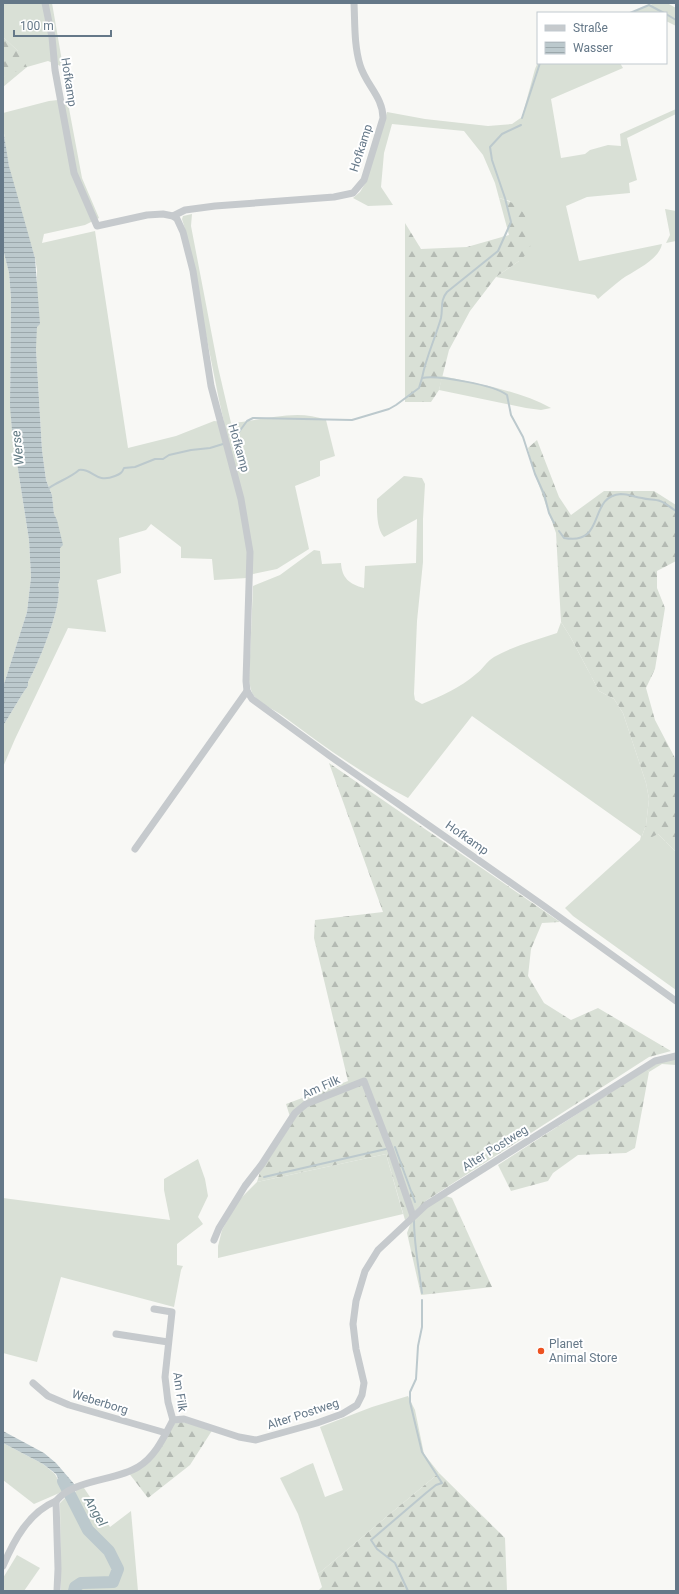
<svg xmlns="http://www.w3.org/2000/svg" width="679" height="1594" viewBox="0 0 679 1594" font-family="Roboto,sans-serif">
<defs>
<pattern id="forest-firs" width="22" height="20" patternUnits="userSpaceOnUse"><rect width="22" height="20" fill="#d9e0d6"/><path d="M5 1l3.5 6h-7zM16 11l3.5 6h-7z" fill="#b4bab3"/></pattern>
<pattern id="water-rules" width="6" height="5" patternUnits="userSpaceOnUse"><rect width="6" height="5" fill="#bcc9cd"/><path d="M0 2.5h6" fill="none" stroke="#9ca8ac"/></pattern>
</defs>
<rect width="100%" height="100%" fill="#f8f8f5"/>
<g fill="#d9e0d6">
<polygon points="3,3 52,3 63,67 48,61 27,67 3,87 3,77 8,74 18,51 3,37"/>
<polygon points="655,3 667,3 676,8 676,26 666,21 666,13 630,13"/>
<path d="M538,62L620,63L623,68L551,99L561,158L585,154L590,150L608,145L621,146L620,134L676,109V114L627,138L637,180L629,183L630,193L587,197L566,206L579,261L662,244C659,260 635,270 622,279C614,285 606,292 598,299L595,295L496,277L519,261L510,201L499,198L495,183L483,155L464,131L392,124L384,153L381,187L393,205L368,206L353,198L360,192L366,182L387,112L425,119L488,126L512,124L522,117L535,69Z"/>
<path d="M58,100L68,103L82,178L99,218L85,225L44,234L42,243L95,231L128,448L176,436L214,421L224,422L219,400L185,229L182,219L183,216L192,214L191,226L218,367L231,423C262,421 296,408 326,420L335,456L320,461V476L295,486L309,549L277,569L253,574L247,578L214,580L212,559L181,558V547L151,524L146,530L119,538L121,573L97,580L106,632L68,628L15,739L3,767V726L23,693L28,686V682C38,665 64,602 58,585L60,579L59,530L54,515L52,495L46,480L42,450L36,349L37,270L35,258C21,210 3,162 3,113L49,101Z"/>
<polygon points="665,209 676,211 676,241 666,243 670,235"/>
<polygon points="3,249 9,273 11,298 10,384 12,431 29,540 31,577 27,612 3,687"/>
<path d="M442,376C478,384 518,390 551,408L541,410L526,408L439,390Z"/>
<path d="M404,476L422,478L425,484L423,519V562L417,621L414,694L415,700L422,704C441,696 460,688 476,674C483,669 486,662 494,657C513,646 536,640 557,633L561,622L571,638L599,691L614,699L623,713L646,783L649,799L646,825L642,836L658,834L676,852V990L573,916L565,908L640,840L641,836L472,716L408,798C364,775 323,746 283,716C275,710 261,704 255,697C251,693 250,686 249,680L253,586L280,575L314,550L320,551L322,564L341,563C342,578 349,584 364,588L365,566L416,563L417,519L384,537C376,528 377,510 377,499Z"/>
<polygon points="676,1058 676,1065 662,1064 649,1072 647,1069 658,1063"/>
<polygon points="386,1154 403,1214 218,1258 218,1246 222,1230 239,1200 257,1182"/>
<polygon points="198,1159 205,1179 208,1196 198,1217 203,1224 177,1244 177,1265 183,1266 181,1270 174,1307 61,1277 37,1362 3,1353 3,1198 170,1220 164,1190 164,1179"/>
<path d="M408,1396L415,1410L424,1454L439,1473L318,1574L298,1514L280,1478C292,1474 301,1467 313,1463L325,1497L343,1490L320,1427L372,1407Z"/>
<polygon points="3,1443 43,1464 55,1474 64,1491 34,1504 3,1480"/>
<polygon points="82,1485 110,1527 131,1511 138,1591 74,1591 75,1587 81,1583 113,1582 118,1570 109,1551 88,1530 75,1493 78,1487"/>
<path d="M66,1497C72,1508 77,1520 83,1531C92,1545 122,1559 108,1579L81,1581L74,1587L73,1591H61L60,1503Z"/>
<polygon points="17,1555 40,1568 24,1591 3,1591 3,1578"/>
</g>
<g fill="url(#forest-firs)">
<polygon points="3,37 18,51 27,67 3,77"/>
<path d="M499,198C528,206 531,223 530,251L519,261L496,277L470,311L449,350L439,390L431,402H405V223L421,249L467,247L509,235Z"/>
<polygon points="537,440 559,497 571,515 604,491 654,491 676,505 676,561 657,571 657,588 665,608 655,669 646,688 655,720 676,760 676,852 658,834 652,837 642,836 646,825 649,799 646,783 623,713 614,699 599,691 571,638 561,622 556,533 532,466 528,448"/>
<polygon points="329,763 560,922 542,923 531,949 528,976 544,1003 571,1020 598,1008 671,1051 649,1057 427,1200 405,1220 386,1154 257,1182 260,1172 292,1123 286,1104 348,1081 314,938 315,920 383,912"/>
<polygon points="647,1069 649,1072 635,1148 626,1153 578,1155 553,1173 548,1181 511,1191 498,1165"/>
<polygon points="446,1196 452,1198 492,1287 421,1295 407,1233 411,1222 427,1207"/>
<polygon points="173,1420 213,1429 190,1465 148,1498 128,1472 152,1455"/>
<polygon points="439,1473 505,1538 507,1591 318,1591 322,1587 318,1574"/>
</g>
<g fill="url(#water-rules)">
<path d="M3,129L9,166L35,258L40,324L37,327L36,349L42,450L46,480L52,495L54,514L57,520L63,545L60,548V579L58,585C64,602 38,665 28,682V686L23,693L3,726V687L27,612L31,577L29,540L12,431L10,406L11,298L9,273L3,249Z"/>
<polygon points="3,1431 44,1453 56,1463 75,1485 64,1491 56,1474 43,1464 3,1443"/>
</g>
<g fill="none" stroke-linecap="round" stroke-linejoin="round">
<g stroke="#bcc9cd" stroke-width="2">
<polyline points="630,13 649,5 664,13"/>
<polyline points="666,14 676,20"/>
<polyline points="522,118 540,63"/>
<path d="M422,378C426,357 435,339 441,318C443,308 440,300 447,292L498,251L511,222L505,198L492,160L490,147L502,134L521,125"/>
<path d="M233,440L247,421L253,418L352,420L389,409L396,405L419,388L422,378C437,375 495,385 507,395L511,415L523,437L535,474L544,494L549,513L554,523"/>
<path d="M49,488C59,481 70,478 79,470C93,468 95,484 115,476C120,474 122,473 124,468L135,467L155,459H163L169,455L191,450L210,448L223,444"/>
<path d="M559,531L564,538C607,546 587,496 621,494C628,494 635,497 642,498C648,500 655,499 660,501C666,503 671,508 676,511"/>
<polyline points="395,1147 415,1202"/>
<polyline points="264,1177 386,1149"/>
<path d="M414,1220C414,1246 419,1268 422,1293"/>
<polyline points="408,1591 395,1563 377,1549 371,1540 426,1493 436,1485 442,1483 422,1452 410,1402 410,1392 416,1379 418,1346 422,1327 422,1300"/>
</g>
<polyline stroke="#bcc9cd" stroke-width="12" points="63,1481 88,1530 109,1551 118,1569 113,1582 81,1583 75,1587 74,1591"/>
<g stroke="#c6cacd" stroke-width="7">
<polyline points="45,3 52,37 55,70 74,173 97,226 147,215 163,214 173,216 177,219 183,232 193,271 211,386 241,499 250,552 246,681 247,691 252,699 330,756 544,906 676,1001"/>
<path d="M173,216L185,210L215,206L334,197L353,193L364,180L383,118C383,97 366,85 360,65C354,45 355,24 354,3"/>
<polyline points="135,849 247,691"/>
<polyline points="214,1240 219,1228 245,1186 262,1164 295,1113 306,1104 364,1081 391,1151 413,1216"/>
<polyline points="154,1309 172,1312 165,1377 168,1402 173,1420"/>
<polyline points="116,1334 168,1342"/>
<polyline points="33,1383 48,1396 69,1405 166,1433"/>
<path d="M3,1566C14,1540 29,1512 56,1501"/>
<path d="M57,1591L58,1569L56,1501C74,1479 116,1481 138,1467C155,1457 164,1437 173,1420L184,1419L239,1437L256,1440L317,1423L342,1414L357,1405L362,1395L364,1383L356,1349L353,1324L356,1301L365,1271L378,1250L426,1205L655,1061L676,1056"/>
</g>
</g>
<circle fill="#ed5220" stroke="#fff" stroke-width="1.5" cx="541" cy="1351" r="4"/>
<g text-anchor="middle" stroke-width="4" stroke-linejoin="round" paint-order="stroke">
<g font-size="12" fill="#657888" stroke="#fff">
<text transform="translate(69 82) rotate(81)" y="4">Hofkamp</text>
<text transform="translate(361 148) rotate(-72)" y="4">Hofkamp</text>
<text transform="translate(239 448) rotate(74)" y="4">Hofkamp</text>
<text transform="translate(467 838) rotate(35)" y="4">Hofkamp</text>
<text transform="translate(321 1087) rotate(-24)" y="4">Am Filk</text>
<text transform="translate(495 1148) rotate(-32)" y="4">Alter Postweg</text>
<text transform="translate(180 1392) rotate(82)" y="4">Am Filk</text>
<text transform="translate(100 1402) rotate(17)" y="4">Weberborg</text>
<text transform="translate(303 1414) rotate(-18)" y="4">Alter Postweg</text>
</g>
<g font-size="12" fill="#657888" stroke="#fff" text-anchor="start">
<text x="549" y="1348">Planet<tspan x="549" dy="14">Animal Store</tspan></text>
</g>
<g font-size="13" font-style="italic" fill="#617a83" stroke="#fff">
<text transform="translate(17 448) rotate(-96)" y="5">Werse</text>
<text transform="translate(96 1511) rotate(60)" y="5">Angel</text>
</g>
</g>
<rect width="679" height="1594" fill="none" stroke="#657888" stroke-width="8"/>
<rect x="537" y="12" width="130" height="52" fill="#ffffff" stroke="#c1c9cf"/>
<rect x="545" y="25" width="20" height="6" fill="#c6cacd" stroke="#c1c9cf"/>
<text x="573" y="32" font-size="12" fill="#657888">Straße</text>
<rect x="545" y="42" width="20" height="12" fill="url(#water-rules)" stroke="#c1c9cf"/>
<text x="573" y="52" font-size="12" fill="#657888">Wasser</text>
<path d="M14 30v6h97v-6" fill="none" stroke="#657888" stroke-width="2"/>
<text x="20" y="30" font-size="12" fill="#657888" stroke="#ffffff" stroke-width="3" paint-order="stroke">100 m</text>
</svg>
